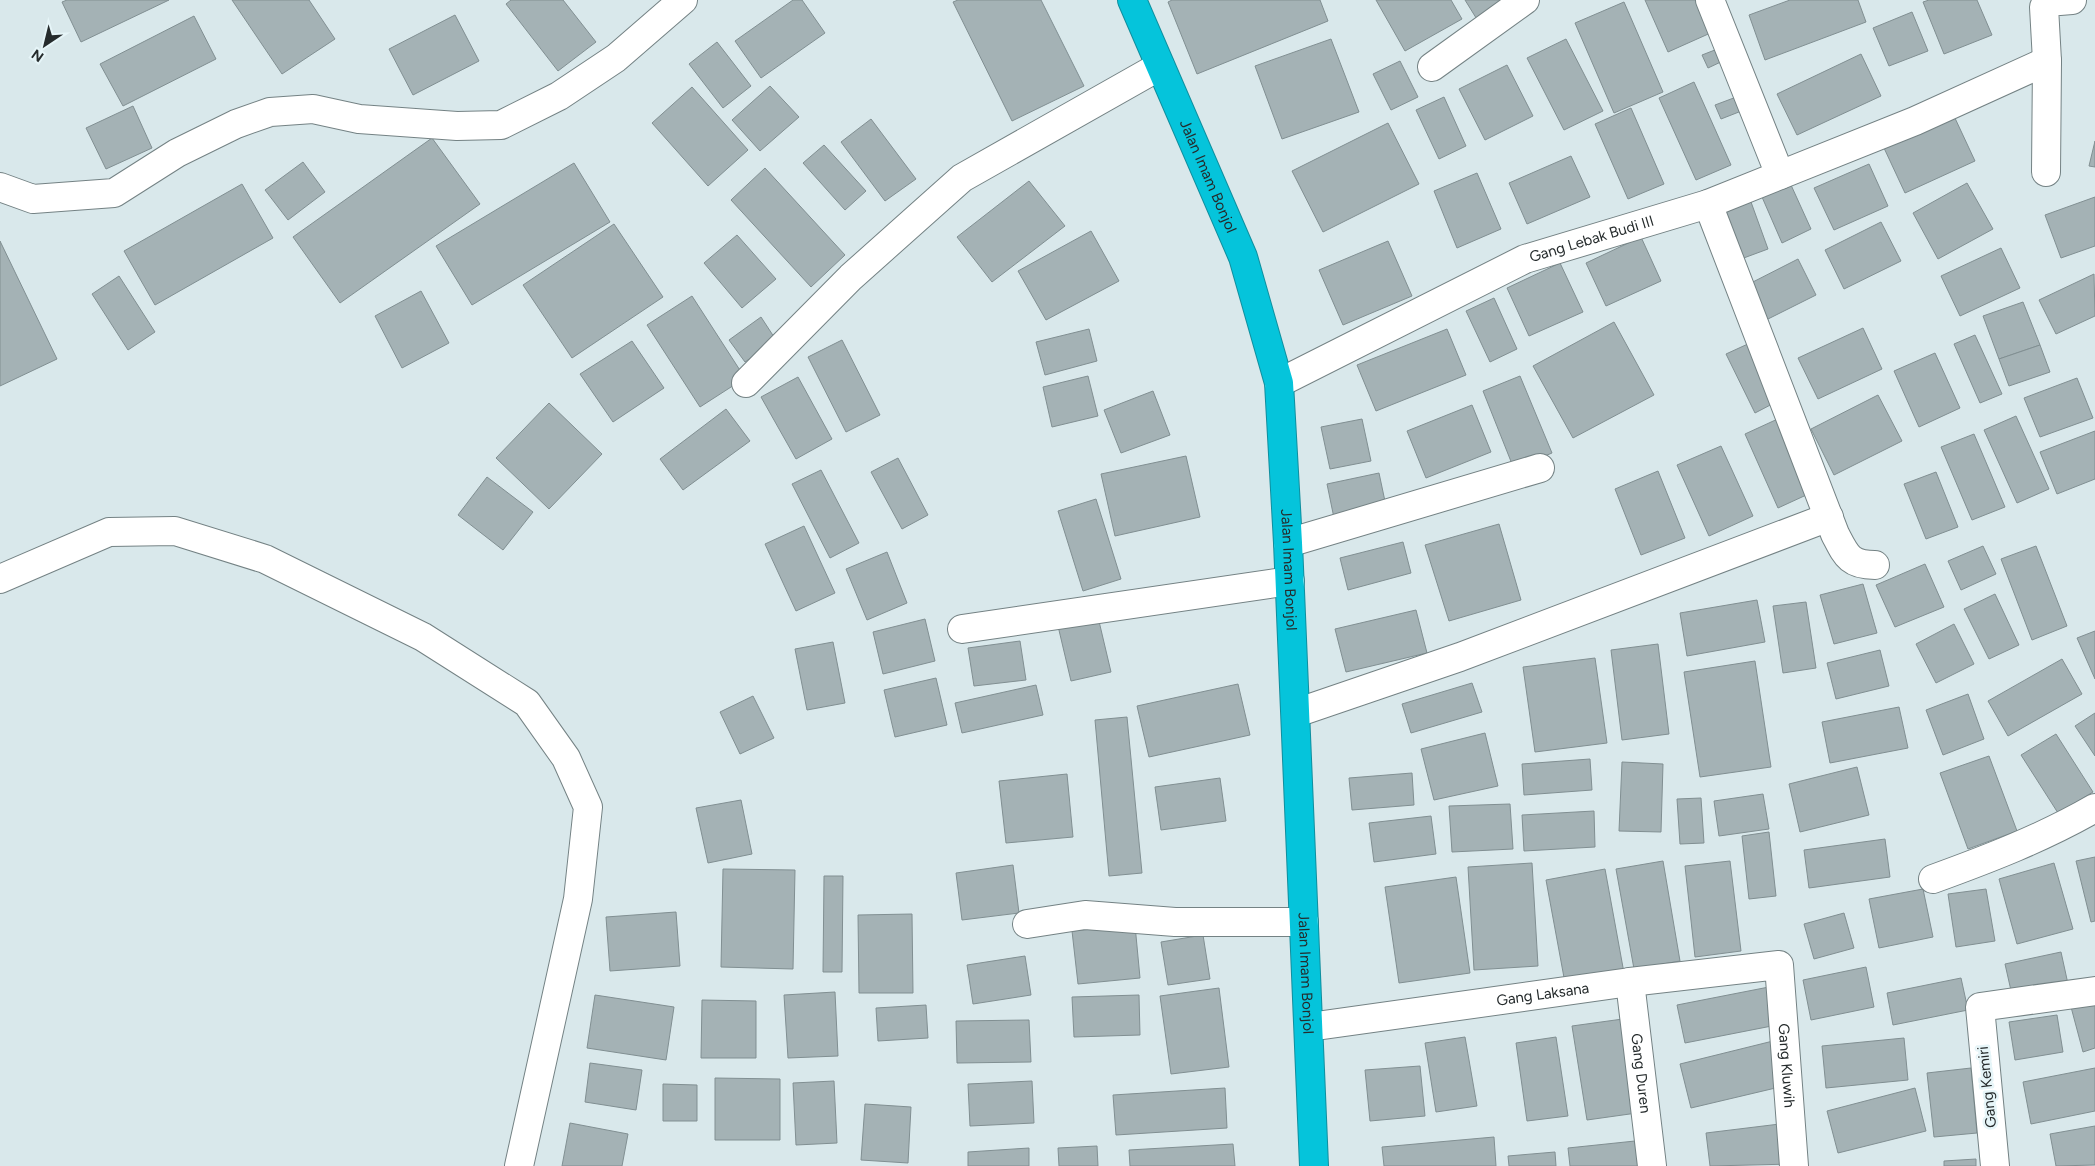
<svg xmlns="http://www.w3.org/2000/svg" width="2095" height="1166" viewBox="0 0 2095 1166" font-family="Figtree,sans-serif">
<rect width="100%" height="100%" fill="#d9e8eb"/>
<g fill="#a4b2b5" stroke="#818f92">
<polygon points="67,0 169,0 81,42 62,2"/>
<polygon points="232,0 309,0 335,39 282,74"/>
<polygon points="511,0 563,0 596,42 558,71 506,4"/>
<polygon points="793,0 802,0 825,33 761,78 735,41"/>
<polygon points="958,0 1041,0 1084,86 1012,121 953,2"/>
<polygon points="1172,0 1320,0 1328,21 1197,74 1168,2"/>
<polygon points="1376,0 1451,0 1462,19 1405,51"/>
<polygon points="1465,0 1512,0 1478,21"/>
<polygon points="1645,0 1701,0 1715,31 1668,52"/>
<polygon points="1790,0 1858,0 1866,22 1765,60 1749,15"/>
<polygon points="1929,0 1977,0 1992,35 1944,54 1923,2"/>
<polygon points="1624,2 1663,92 1614,113 1575,23"/>
<polygon points="1912,12 1928,51 1889,66 1873,28"/>
<polygon points="455,15 479,61 413,95 389,49"/>
<polygon points="194,16 216,59 123,106 100,64"/>
<polygon points="1331,39 1359,112 1282,139 1255,66"/>
<polygon points="1566,39 1603,111 1564,130 1527,58"/>
<polygon points="717,42 751,86 723,108 689,64"/>
<polygon points="1720,48 1725,60 1708,68 1702,55"/>
<polygon points="1861,54 1881,96 1797,135 1777,94"/>
<polygon points="1400,61 1418,97 1391,110 1373,74"/>
<polygon points="1507,65 1533,116 1485,140 1459,89"/>
<polygon points="1694,82 1731,165 1696,180 1659,98"/>
<polygon points="770,86 799,117 760,151 732,120"/>
<polygon points="692,87 748,150 708,186 652,123"/>
<polygon points="1739,96 1744,110 1721,119 1715,105"/>
<polygon points="1444,97 1466,146 1439,159 1416,110"/>
<polygon points="133,106 152,148 106,169 86,128"/>
<polygon points="1631,108 1664,184 1628,199 1595,124"/>
<polygon points="1954,116 1975,161 1905,193 1884,148"/>
<polygon points="871,119 916,179 885,201 841,142"/>
<polygon points="1388,123 1419,184 1323,232 1292,171"/>
<polygon points="432,138 480,204 340,303 293,237"/>
<polygon points="2095,141 2095,167 2089,166"/>
<polygon points="824,145 866,191 845,210 803,163"/>
<polygon points="1571,156 1590,197 1527,224 1509,183"/>
<polygon points="303,162 325,192 288,220 265,190"/>
<polygon points="574,163 610,222 472,305 436,246"/>
<polygon points="1869,164 1888,206 1834,230 1814,188"/>
<polygon points="765,168 845,255 811,287 731,200"/>
<polygon points="1477,173 1501,229 1457,248 1434,191"/>
<polygon points="1029,181 1065,226 992,282 957,237"/>
<polygon points="1967,183 1993,229 1938,259 1913,213"/>
<polygon points="242,184 273,238 155,305 124,251"/>
<polygon points="1791,185 1811,229 1782,243 1762,197"/>
<polygon points="2095,197 2095,246 2061,258 2045,215"/>
<polygon points="1751,202 1768,249 1741,259 1725,212"/>
<polygon points="1881,222 1901,261 1844,289 1825,250"/>
<polygon points="614,224 663,297 572,358 523,285"/>
<polygon points="1091,231 1119,281 1046,320 1018,271"/>
<polygon points="737,235 776,279 742,308 704,263"/>
<polygon points="1641,237 1661,281 1606,306 1586,263"/>
<polygon points="0,241 57,359 0,386"/>
<polygon points="1388,241 1412,296 1343,325 1319,270"/>
<polygon points="2001,248 2020,288 1960,316 1941,276"/>
<polygon points="1798,259 1816,295 1764,321 1745,286"/>
<polygon points="1560,263 1583,312 1529,336 1507,288"/>
<polygon points="2094,274 2095,316 2056,334 2039,300"/>
<polygon points="119,276 155,332 128,350 92,294"/>
<polygon points="421,291 449,343 402,368 375,316"/>
<polygon points="692,296 745,378 700,407 647,325"/>
<polygon points="1494,298 1517,349 1490,362 1466,311"/>
<polygon points="2023,302 2040,345 1999,359 1983,316"/>
<polygon points="761,317 776,340 745,362 729,340"/>
<polygon points="1614,322 1654,395 1573,438 1533,366"/>
<polygon points="1863,328 1882,369 1818,399 1798,358"/>
<polygon points="1089,329 1097,361 1045,375 1036,342"/>
<polygon points="1447,329 1466,375 1376,411 1357,365"/>
<polygon points="1975,335 2002,394 1980,403 1954,344"/>
<polygon points="842,340 880,415 846,432 808,357"/>
<polygon points="632,341 664,388 613,422 580,374"/>
<polygon points="1750,343 1778,401 1755,413 1726,354"/>
<polygon points="2040,345 2050,372 2009,386 1999,359"/>
<polygon points="1935,353 1960,408 1919,427 1894,371"/>
<polygon points="1088,376 1098,416 1052,427 1043,387"/>
<polygon points="1520,376 1552,453 1514,469 1483,391"/>
<polygon points="798,377 832,439 796,459 761,397"/>
<polygon points="2077,378 2093,418 2040,437 2024,398"/>
<polygon points="1153,391 1170,435 1121,453 1104,410"/>
<polygon points="1878,395 1902,441 1834,475 1811,429"/>
<polygon points="549,403 602,454 549,509 496,458"/>
<polygon points="1472,405 1491,452 1426,478 1407,431"/>
<polygon points="726,409 750,441 683,490 660,459"/>
<polygon points="2016,416 2049,489 2017,503 1984,430"/>
<polygon points="1782,417 1815,491 1778,508 1745,434"/>
<polygon points="1362,419 1371,461 1330,469 1321,427"/>
<polygon points="2095,431 2095,479 2057,494 2040,452"/>
<polygon points="1974,434 2005,507 1972,520 1941,447"/>
<polygon points="1721,446 1753,516 1709,536 1677,465"/>
<polygon points="1186,456 1200,517 1115,536 1101,474"/>
<polygon points="898,458 928,515 902,529 871,472"/>
<polygon points="821,470 859,543 830,558 792,484"/>
<polygon points="1658,471 1685,538 1641,555 1615,489"/>
<polygon points="1936,472 1958,527 1926,539 1904,484"/>
<polygon points="1379,473 1386,506 1334,518 1327,484"/>
<polygon points="487,477 533,512 503,550 458,515"/>
<polygon points="1096,499 1121,579 1083,591 1058,511"/>
<polygon points="1499,524 1521,600 1449,621 1425,545"/>
<polygon points="804,526 835,593 796,611 765,544"/>
<polygon points="1403,542 1411,573 1348,590 1340,558"/>
<polygon points="1983,546 1996,574 1961,590 1948,561"/>
<polygon points="2036,546 2067,626 2032,640 2001,559"/>
<polygon points="887,552 907,603 867,620 846,569"/>
<polygon points="1925,564 1944,607 1895,627 1876,585"/>
<polygon points="1863,584 1877,633 1834,644 1820,595"/>
<polygon points="1995,594 2019,645 1989,659 1964,609"/>
<polygon points="1757,600 1765,642 1687,656 1680,613"/>
<polygon points="1806,602 1816,668 1783,673 1773,606"/>
<polygon points="1416,610 1427,653 1346,672 1335,629"/>
<polygon points="1098,617 1111,672 1071,681 1058,626"/>
<polygon points="925,619 935,661 883,674 873,632"/>
<polygon points="1954,624 1974,664 1936,683 1916,644"/>
<polygon points="2095,631 2095,679 2077,638"/>
<polygon points="1020,641 1026,680 974,686 968,648"/>
<polygon points="833,642 845,703 807,710 795,649"/>
<polygon points="1658,644 1669,734 1622,740 1611,650"/>
<polygon points="1880,650 1889,686 1836,699 1827,663"/>
<polygon points="1595,658 1607,743 1535,752 1523,667"/>
<polygon points="2062,659 2082,694 2008,736 1988,701"/>
<polygon points="1755,661 1771,767 1700,777 1684,672"/>
<polygon points="936,678 947,725 895,737 884,690"/>
<polygon points="1472,683 1482,712 1411,733 1402,704"/>
<polygon points="1238,684 1250,735 1149,757 1137,706"/>
<polygon points="1036,685 1043,715 962,733 955,703"/>
<polygon points="1968,694 1984,739 1943,755 1926,710"/>
<polygon points="753,696 774,738 740,754 720,712"/>
<polygon points="1899,707 1908,748 1830,763 1822,722"/>
<polygon points="2095,713 2095,756 2075,726"/>
<polygon points="1127,717 1142,873 1109,876 1095,720"/>
<polygon points="1485,733 1498,786 1434,800 1421,749"/>
<polygon points="2056,734 2093,792 2058,813 2021,755"/>
<polygon points="1989,756 2017,831 1968,849 1940,773"/>
<polygon points="1590,759 1592,790 1524,795 1522,764"/>
<polygon points="1622,762 1663,764 1661,832 1619,831"/>
<polygon points="1857,767 1869,815 1800,832 1789,784"/>
<polygon points="1412,773 1414,805 1352,810 1349,778"/>
<polygon points="1067,774 1073,837 1006,843 999,781"/>
<polygon points="1220,778 1226,821 1161,830 1155,787"/>
<polygon points="1763,794 1769,829 1719,836 1714,801"/>
<polygon points="1701,798 1704,843 1680,844 1677,799"/>
<polygon points="741,800 752,854 708,863 696,808"/>
<polygon points="1510,804 1513,849 1452,852 1449,806"/>
<polygon points="1594,811 1595,847 1524,851 1522,815"/>
<polygon points="1431,816 1436,854 1374,862 1369,823"/>
<polygon points="1769,832 1776,896 1749,899 1742,836"/>
<polygon points="1885,839 1890,877 1809,888 1804,850"/>
<polygon points="2095,857 2095,921 2091,922 2076,861"/>
<polygon points="1663,861 1680,961 1634,969 1616,869"/>
<polygon points="1730,861 1741,951 1695,957 1685,866"/>
<polygon points="1532,863 1538,966 1474,970 1468,867"/>
<polygon points="2054,863 2073,929 2017,944 1999,879"/>
<polygon points="1013,865 1019,913 962,920 956,873"/>
<polygon points="723,869 795,870 793,969 721,967"/>
<polygon points="1605,869 1624,973 1565,983 1546,880"/>
<polygon points="824,876 843,876 842,972 823,972"/>
<polygon points="1456,877 1470,973 1399,983 1385,887"/>
<polygon points="1923,889 1933,937 1879,948 1869,899"/>
<polygon points="1986,889 1995,941 1956,947 1948,894"/>
<polygon points="676,912 680,966 610,971 606,917"/>
<polygon points="1844,913 1854,948 1814,959 1804,924"/>
<polygon points="912,914 913,993 859,993 858,915"/>
<polygon points="1135,925 1140,978 1078,984 1072,931"/>
<polygon points="1203,935 1210,979 1168,985 1161,942"/>
<polygon points="2061,952 2068,984 2012,995 2005,964"/>
<polygon points="1025,956 1031,995 973,1004 967,965"/>
<polygon points="1866,967 1874,1007 1811,1020 1803,980"/>
<polygon points="1961,978 1968,1010 1893,1025 1887,993"/>
<polygon points="1774,986 1782,1024 1685,1043 1677,1005"/>
<polygon points="1219,988 1229,1067 1171,1074 1160,996"/>
<polygon points="835,992 838,1056 788,1058 784,995"/>
<polygon points="595,995 674,1007 666,1060 587,1048"/>
<polygon points="1139,995 1140,1035 1074,1037 1072,997"/>
<polygon points="702,1000 756,1001 756,1058 701,1058"/>
<polygon points="2095,1001 2095,1048 2083,1052 2071,1007"/>
<polygon points="926,1005 928,1038 878,1041 876,1008"/>
<polygon points="2057,1015 2063,1052 2015,1060 2009,1022"/>
<polygon points="1630,1018 1644,1112 1587,1120 1572,1026"/>
<polygon points="1029,1020 1031,1062 957,1063 956,1021"/>
<polygon points="1465,1037 1477,1106 1436,1112 1425,1043"/>
<polygon points="1556,1037 1568,1116 1527,1121 1516,1043"/>
<polygon points="1904,1038 1908,1080 1826,1088 1822,1046"/>
<polygon points="1773,1041 1784,1086 1691,1108 1680,1064"/>
<polygon points="590,1063 642,1070 636,1110 585,1102"/>
<polygon points="1420,1066 1425,1116 1370,1121 1365,1070"/>
<polygon points="1971,1068 1977,1133 1934,1137 1927,1073"/>
<polygon points="2095,1068 2095,1111 2031,1124 2023,1082"/>
<polygon points="715,1078 780,1079 780,1140 715,1140"/>
<polygon points="834,1081 837,1143 796,1145 793,1083"/>
<polygon points="1032,1081 1034,1123 970,1126 968,1084"/>
<polygon points="663,1084 697,1085 697,1121 663,1121"/>
<polygon points="1225,1088 1227,1128 1116,1135 1113,1095"/>
<polygon points="1915,1088 1926,1131 1838,1153 1827,1111"/>
<polygon points="865,1104 911,1107 908,1163 861,1160"/>
<polygon points="570,1123 628,1134 622,1166 562,1166"/>
<polygon points="1788,1123 1793,1164 1710,1166 1706,1133"/>
<polygon points="2095,1126 2095,1165 2056,1166 2050,1134"/>
<polygon points="1494,1137 1496,1166 1384,1166 1382,1147"/>
<polygon points="1635,1141 1638,1166 1570,1166 1568,1148"/>
<polygon points="1233,1144 1235,1166 1130,1166 1129,1150"/>
<polygon points="1097,1146 1098,1166 1059,1166 1058,1148"/>
<polygon points="1029,1148 1029,1166 968,1166 968,1152"/>
<polygon points="1555,1152 1556,1166 1509,1166 1508,1156"/>
<polygon points="1976,1159 1976,1166 1944,1166 1944,1161"/>
</g>
<g fill="none" stroke-linecap="round" stroke-linejoin="round">
<defs>
<g id="minor">
<polyline points="1710,0 1780,175"/>
<polyline points="1432,67 1525,0"/>
<polyline points="2046,172 2047,61 2044,7 2047,2 2072,0"/>
<polyline points="0,187 33,199 114,193 177,153 236,124 270,112 313,109 359,119 457,126 501,125 559,96 616,58 683,0"/>
<path d="M1708,204L1835,534C1846,555 1849,565 1875,565"/>
<polyline points="746,383 851,277 962,178 1160,66"/>
<path id="s1" d="M1279,383L1525,259L1708,204L1915,121L2047,61"/>
<polyline points="1288,543 1540,468"/>
<polyline points="0,579 109,532 175,531 265,559 423,637 527,703 566,758 588,807 578,899 519,1166"/>
<polyline points="962,629 1290,581"/>
<polyline points="1296,713 1460,657 1829,517"/>
<path d="M1933,879C1988,859 2043,838 2095,808"/>
<polyline points="1027,924 1085,915 1175,922 1304,922"/>
<path id="s2" d="M1630,982L1652,1166"/>
<path id="s3" d="M1309,1027L1630,982L1779,965L1794,1166"/>
<polyline points="1995,1166 1980,1007 2095,991"/>
</g>
<g id="highway">
<path id="s4" d="M1132,0L1243,257L1279,383L1288,543L1314,1166"/>
</g>
</defs>
<use href="#minor" stroke="#748284" stroke-width="30"/>
<use href="#highway" stroke="#108e9e" stroke-width="30"/>
<use href="#minor" stroke="#fff" stroke-width="28"/>
<use href="#highway" stroke="#05c4db" stroke-width="28"/>
</g>
<g text-anchor="middle" stroke-width="5" stroke-linejoin="round" paint-order="stroke">
<g font-size="15" fill="#252b2c" stroke="#e6f5f8">
<text dy="5" stroke="none"><textPath href="#s4" startOffset="192">Jalan Imam Bonjol</textPath></text>
<text dy="5" stroke="none"><textPath href="#s1" startOffset="345">Gang Lebak Budi III</textPath></text>
<text dy="5" stroke="none"><textPath href="#s4" startOffset="598">Jalan Imam Bonjol</textPath></text>
<text dy="5" stroke="none"><textPath href="#s4" startOffset="1002">Jalan Imam Bonjol</textPath></text>
<text dy="5" stroke="none"><textPath href="#s3" startOffset="236">Gang Laksana</textPath></text>
<text dy="5" stroke="none"><textPath href="#s3" startOffset="575">Gang Kluwih</textPath></text>
<text dy="5" stroke="none"><textPath href="#s2" startOffset="92">Gang Duren</textPath></text>
<text transform="translate(1987 1087) rotate(-96)" y="5">Gang Kemiri</text>
</g>
</g>
<g transform="translate(45 45) rotate(215)" stroke="#e6f5f8" stroke-width="4" paint-order="stroke">
<path d="M0-4L9 19L0 12L-9 19Z" fill="#252b2c"/>
<text y="-8" font-size="14" font-weight="bold" text-anchor="middle" fill="#252b2c">N</text>
</g>
</svg>
